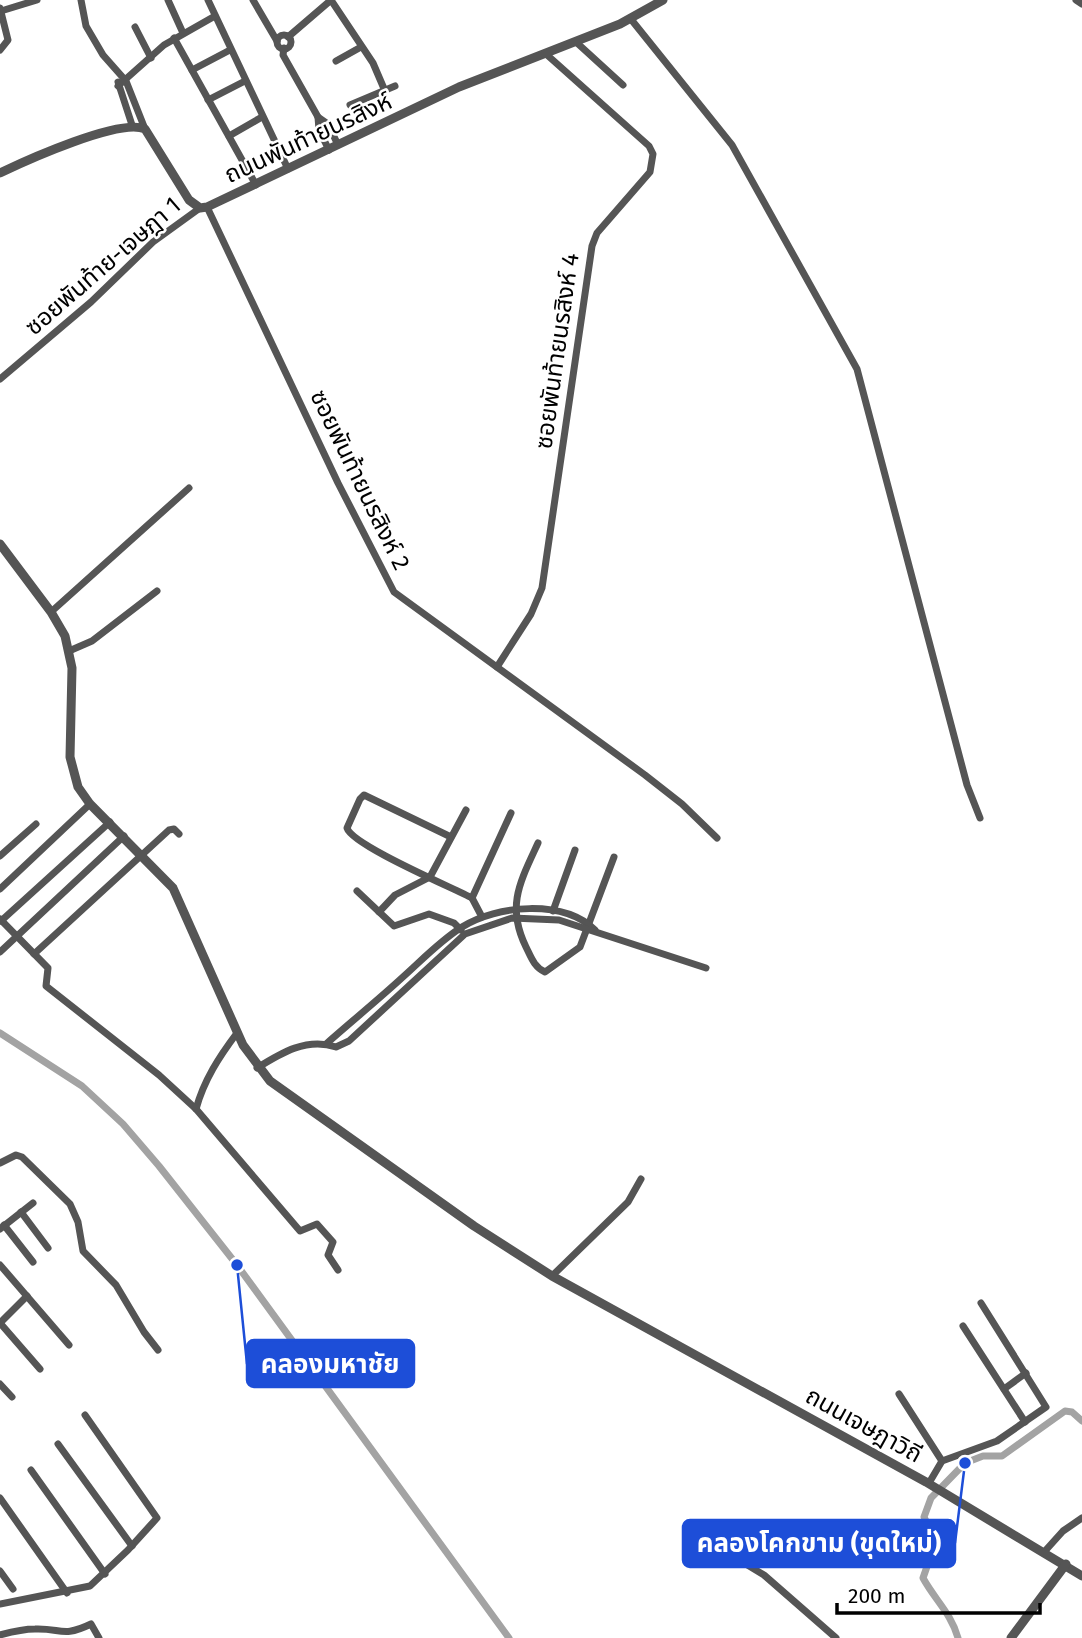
<svg xmlns="http://www.w3.org/2000/svg" width="1082" height="1638" viewBox="0 0 1082 1638" font-family="'Fira Sans','Noto Sans Thai',sans-serif">
<rect width="100%" height="100%" fill="#fff"/>
<g fill="none" stroke-linecap="round" stroke-linejoin="round">
<g stroke="#a3a3a3" stroke-width="7">
<polyline points="0,1033 82,1086 123,1124 159,1166 237,1265 509,1638"/>
<path d="M958,1638C951,1613 935,1600 923,1578L931,1555L929,1527L924,1517L931,1498L965,1463L983,1456H1002L1065,1411L1072,1412L1082,1421"/>
</g>
<g stroke="#555" stroke-width="7">
<polyline points="81,0 86,26 103,55 126,81 145,129"/>
<polyline points="168,0 183,33"/>
<polyline points="208,0 288,169"/>
<polyline points="253,0 277,41"/>
<polyline points="331,0 373,63 385,91"/>
<polyline points="1076,0 1082,4"/>
<polyline points="0,8 8,40 0,50"/>
<polyline points="1,11 37,0"/>
<polyline points="630,18 732,145 857,369 967,785 980,818"/>
<polyline points="135,27 151,58"/>
<circle cx="284" cy="42" r="7"/>
<polyline points="288,37 331,0"/>
<polyline points="174,38 256,185"/>
<polyline points="576,42 623,85"/>
<polyline points="284,48 283,55 318,117 319,130 329,150"/>
<polyline points="336,61 361,47"/>
<polyline points="192,70 230,50"/>
<polyline points="118,82 132,125"/>
<polyline points="118,86 164,45 215,16"/>
<polyline points="208,100 245,81"/>
<polyline points="350,105 395,86"/>
<polyline points="318,117 328,124 338,145"/>
<polyline points="229,136 262,117"/>
<polyline points="207,207 338,483 394,592 645,775 682,804 717,838"/>
<polyline points="0,379 91,302 153,242 200,208"/>
<polyline points="51,612 189,488"/>
<polyline points="69,651 92,641 157,591"/>
<polyline points="497,667 531,614 542,588 592,246 597,233 650,172 653,154 649,146 546,54"/>
<path d="M451,837L364,795L360,799L347,828C352,845 451,887 472,898"/>
<path d="M538,843C520,882 506,906 526,947C531,957 534,967 545,972L580,947L614,857"/>
<polyline points="0,856 36,824"/>
<polyline points="0,889 90,804"/>
<polyline points="357,891 394,926 429,914 454,923 461,930"/>
<polyline points="553,911 575,850"/>
<polyline points="379,912 395,895 430,877 466,810"/>
<polyline points="482,917 472,898 511,813"/>
<polyline points="0,919 48,968 46,986 159,1075 196,1109 300,1231 317,1224 333,1242 328,1255 338,1270"/>
<polyline points="1,921 110,822"/>
<polyline points="0,952 124,836"/>
<polyline points="34,954 169,830 174,829 179,834"/>
<path d="M326,1044C352,1021 379,999 404,976C423,959 441,940 462,927C497,905 563,899 595,930"/>
<path d="M257,1068C281,1053 307,1037 336,1047L349,1041L465,934L512,918L559,920L706,968"/>
<path d="M196,1109C204,1080 219,1057 237,1033"/>
<polyline points="0,1163 16,1155 22,1157 70,1204 78,1222 83,1251 116,1285 144,1332 158,1350"/>
<polyline points="21,1212 48,1248"/>
<polyline points="4,1225 33,1262"/>
<polyline points="0,1229 33,1203"/>
<polyline points="0,1265 69,1345"/>
<polyline points="552,1276 628,1202 641,1179"/>
<polyline points="0,1323 40,1369"/>
<polyline points="0,1323 27,1296"/>
<polyline points="963,1326 1025,1422"/>
<polyline points="0,1384 12,1397"/>
<polyline points="1004,1389 1026,1373"/>
<polyline points="899,1394 942,1461"/>
<polyline points="58,1444 132,1546"/>
<polyline points="31,1470 105,1574"/>
<polyline points="929,1483 942,1461 997,1441 1046,1407 981,1303"/>
<polyline points="0,1498 67,1593"/>
<polyline points="1045,1551 1063,1531 1082,1518"/>
<polyline points="736,1558 764,1575 836,1638"/>
<polyline points="0,1571 13,1589"/>
<polyline points="0,1604 90,1586 128,1550 157,1518 85,1415"/>
<path d="M0,1635C11,1632 23,1629 35,1629C62,1628 62,1638 91,1624L99,1638"/>
</g>
<g stroke="#555" stroke-width="9">
<path d="M0,173C27,160 120,118 145,129L189,200L200,208L207,207L459,87L620,24L663,0"/>
<polyline points="0,544 51,612 65,636 72,668 70,757 78,787 90,804 173,888 243,1045 270,1081 474,1226 552,1276 926,1482 1082,1576"/>
<polyline points="1011,1638 1066,1564"/>
</g>
</g>
<g text-anchor="middle" stroke-width="5" stroke-linejoin="round" paint-order="stroke">
<g font-size="24" fill="#000" stroke="#fff">
<text transform="translate(308 138) rotate(-25)" y="8">ถนนพันท้ายนรสิงห์</text>
<text transform="translate(103 266) rotate(-41)" y="8">ซอยพันท้าย-เจษฎา 1</text>
<text transform="translate(557 351) rotate(-82)" y="8">ซอยพันท้ายนรสิงห์ 4</text>
<text transform="translate(360 480) rotate(64)" y="8">ซอยพันท้ายนรสิงห์ 2</text>
<text transform="translate(864 1425) rotate(29)" y="8">ถนนเจษฎาวิถี</text>
</g>
</g>
<path fill="none" stroke="#1d4ed8" stroke-width="2.5" d="M237 1265L247 1364M965 1463L955 1543"/>
<g fill="#1d4ed8" stroke="#fff" stroke-width="2.5">
<circle cx="237" cy="1265" r="7"/>
<circle cx="965" cy="1463" r="7"/>
</g>
<g fill="#1d4ed8" stroke="#1d4ed8" stroke-width="2.5">
<rect x="247" y="1340" width="167" height="47" rx="7"/>
<rect x="683" y="1520" width="272" height="47" rx="7"/>
</g>
<g font-size="26" text-anchor="middle" font-weight="bold" fill="#fff">
<text x="330" y="1373">คลองมหาชัย</text>
<text x="819" y="1552">คลองโคกขาม (ขุดใหม่)</text>
</g>
<path d="M837 1603v10h203v-10" fill="none" stroke="#000000" stroke-width="3.5"/>
<text x="848" y="1603" font-size="21" fill="#000000" stroke="#ffffff" stroke-width="5" paint-order="stroke">200 m</text>
</svg>
